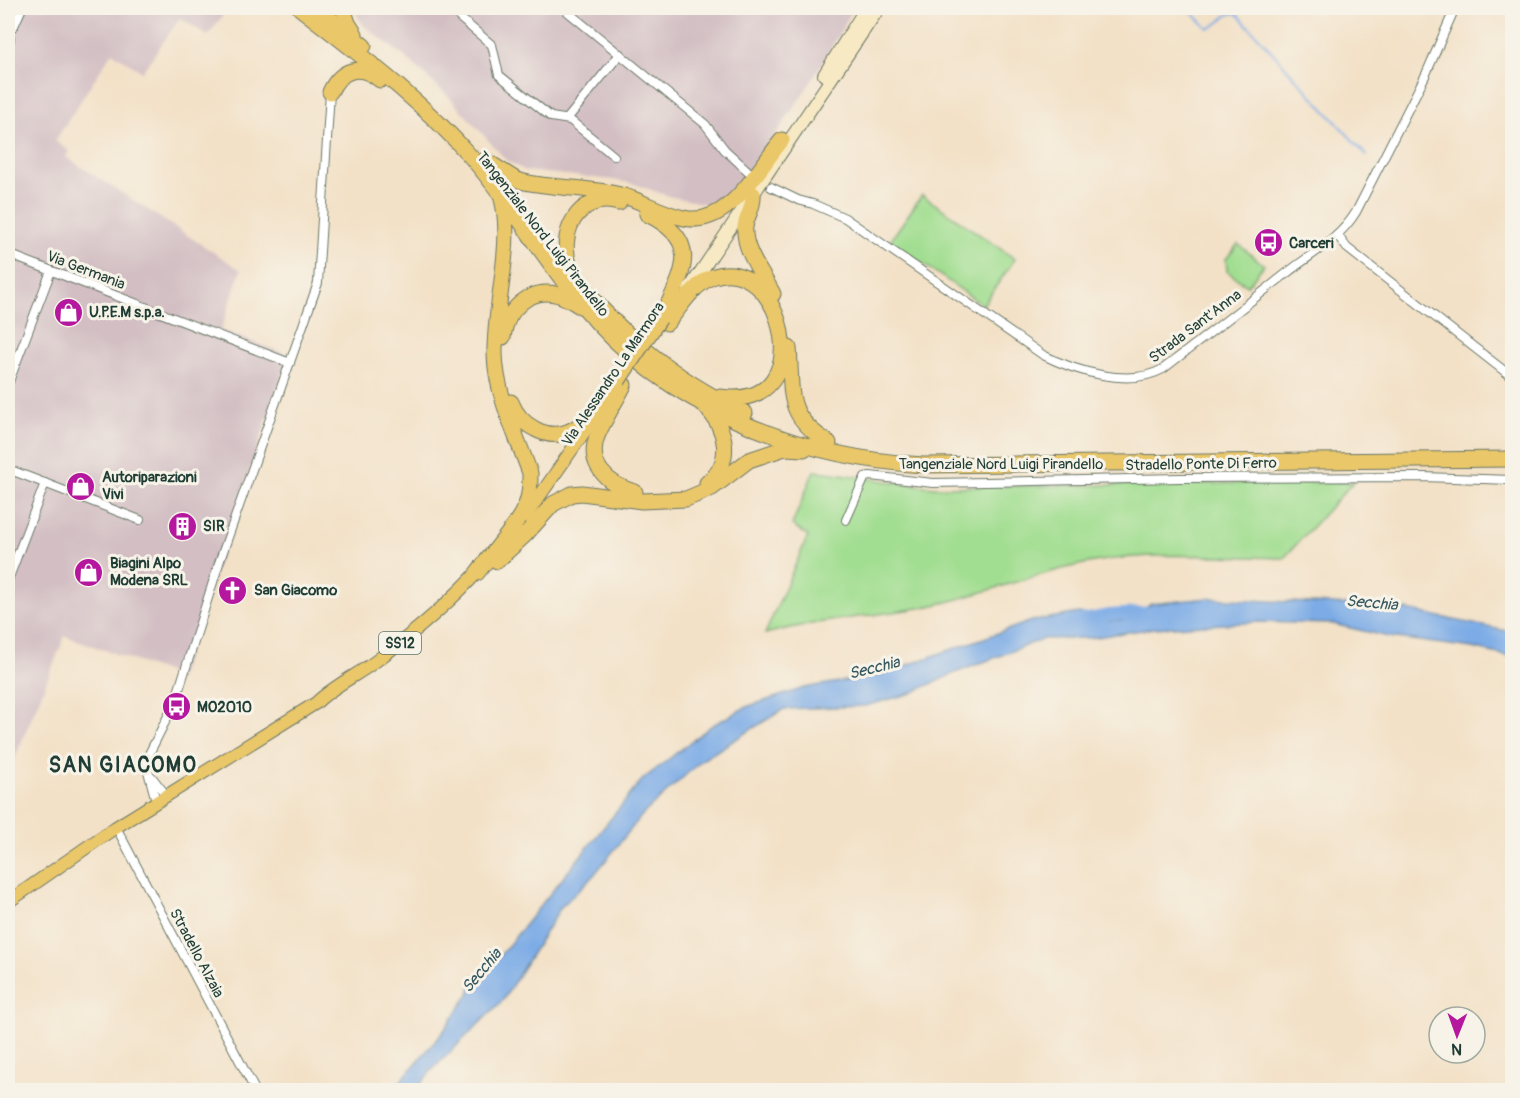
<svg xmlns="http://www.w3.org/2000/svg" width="1520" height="1098" viewBox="0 0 1520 1098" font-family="Pangolin,sans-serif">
<rect width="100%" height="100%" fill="#f7f3e8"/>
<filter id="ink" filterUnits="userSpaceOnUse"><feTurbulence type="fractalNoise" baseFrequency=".0167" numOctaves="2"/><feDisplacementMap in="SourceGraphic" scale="12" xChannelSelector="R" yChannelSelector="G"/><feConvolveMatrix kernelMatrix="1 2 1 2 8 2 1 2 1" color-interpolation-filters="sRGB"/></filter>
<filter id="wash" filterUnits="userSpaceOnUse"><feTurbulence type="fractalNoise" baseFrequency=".008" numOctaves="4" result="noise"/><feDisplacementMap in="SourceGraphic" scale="24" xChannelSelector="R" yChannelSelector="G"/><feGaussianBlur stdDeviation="1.35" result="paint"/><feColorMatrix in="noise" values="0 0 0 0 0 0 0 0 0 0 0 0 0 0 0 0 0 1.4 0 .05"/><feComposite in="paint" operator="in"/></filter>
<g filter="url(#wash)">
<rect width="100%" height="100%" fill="#f3e1c7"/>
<g fill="#d2bec3">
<polygon points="8,8 228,8 208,36 180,18 142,72 112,52 55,141 69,151 66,157 241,270 221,330 289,355 180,677 65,636 8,775"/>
<polygon points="356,8 854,8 813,79 757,162 726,197 706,204 668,196 635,184 614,180 526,171 507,161 450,98 405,57 364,26 357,16"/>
</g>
<g fill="#a2de91" stroke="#608e62" stroke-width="1.5">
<polygon points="922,195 1015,259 983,305 890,241"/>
<polygon points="1238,244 1264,265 1247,286 1227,271 1226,259"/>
<path d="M814,471C856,474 895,485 937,487L1353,482L1284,558C1221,557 1156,551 1094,562C1032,573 974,599 913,609C864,617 813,621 765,634L808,536L792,525Z"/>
</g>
<polygon fill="#7babe6" stroke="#4d748d" stroke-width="1.5" points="1209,598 1393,607 1512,632 1512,657 1472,648 1389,637 1333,624 1259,622 1154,628 1091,638 1043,639 955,673 909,694 865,706 784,709 702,760 643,814 594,875 561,907 503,1000 431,1071 416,1090 393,1090 443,1032 469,994 474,976 482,972 499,957 642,780 711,726 746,707 804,688 879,675 1032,621 1079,613 1109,621 1130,619 1151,604"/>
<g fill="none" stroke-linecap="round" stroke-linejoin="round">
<path stroke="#7babe6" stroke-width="2" d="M1187,8L1208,28C1220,26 1223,13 1236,13L1240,17L1367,156"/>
<polyline stroke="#7babe6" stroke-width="12" points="1082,620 1109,615 1154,612"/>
</g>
</g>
<g filter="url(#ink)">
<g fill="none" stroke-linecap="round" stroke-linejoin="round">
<defs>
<g id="street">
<polyline points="563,8 705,124 725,150 748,171"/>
<polyline points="460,18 492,45 499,75 551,117 570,120 614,156"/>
<polyline points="8,31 14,26 22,8"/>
<polyline points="8,45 10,39 8,31"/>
<polyline points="567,119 620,54"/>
<path d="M771,187L798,200L813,204L845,218L1043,355C1075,371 1129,388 1163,369C1205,337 1246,305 1287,273C1312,253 1339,240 1356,212L1426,74L1455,8"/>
<polyline points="1338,236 1347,248 1512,377"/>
<polyline points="8,254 290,363"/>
<polyline points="8,384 51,271"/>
<polyline points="8,469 140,520"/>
<polyline points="846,520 865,477 870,476 933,483 1180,478 1423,477 1512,480"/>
<polyline points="8,580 45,483"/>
<polyline points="151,776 166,795"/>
<polyline points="156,801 146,764 149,754 175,702 220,560 318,283 330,92"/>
<polyline points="116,827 255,1090"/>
</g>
<g id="secondary">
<polyline points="824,75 866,8"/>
<polyline points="689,289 879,8"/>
</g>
<g id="primary">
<polyline points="525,517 594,418"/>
<path d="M8,902L116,827L316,703C333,686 356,676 376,661C414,633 451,602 483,566"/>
</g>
<g id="highway">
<path d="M300,8C360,55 420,99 471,157C512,204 543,258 583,306C664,406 798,458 923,465L1512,459"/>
<polyline points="317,8 364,46"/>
<polyline points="343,8 348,23 355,34"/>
<path d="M330,92C341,69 360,63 380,80"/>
<path d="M485,160L515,179L524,182C557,189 591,187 624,196C644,202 663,214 684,218C728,228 758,169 782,140"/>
<path d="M753,194C754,208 747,214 745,227C743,251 763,274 773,294"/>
<path d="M647,214C705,242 682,274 661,319"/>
<path d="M562,262C613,328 669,377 745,413"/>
<path d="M571,269C556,235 578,191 619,203"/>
<path d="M667,323C680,308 693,285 712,277C781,249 824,412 720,397"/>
<path d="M503,337C506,310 530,286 559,295C566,297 573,302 580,306"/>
<path d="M789,348C793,396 784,414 829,443"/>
<path d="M624,385C616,401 605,418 598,434C585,464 608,485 635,492"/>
<path d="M511,402C516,415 523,423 535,429C573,450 597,406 619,382"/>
<path d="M706,407C727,430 734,462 707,483"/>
<polyline points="497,561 525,535 553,504 572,494 582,493 642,501 686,499 712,488 749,460 785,448 804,449"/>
<path d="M477,573C491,554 514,530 524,509C530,498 530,485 530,473C516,434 496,395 495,354C494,306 514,244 502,199"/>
</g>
</defs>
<use href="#street" stroke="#697667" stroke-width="10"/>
<use href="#secondary" stroke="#697667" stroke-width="14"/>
<use href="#primary" stroke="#697667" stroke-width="14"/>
<use href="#highway" stroke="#697667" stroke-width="17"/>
<use href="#street" stroke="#fff" stroke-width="8"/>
<use href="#secondary" stroke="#f7e9c3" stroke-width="12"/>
<use href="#primary" stroke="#eac769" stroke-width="12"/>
<use href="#highway" stroke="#eac769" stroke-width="15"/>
<defs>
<polyline id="primary-bridge" points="619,382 661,319"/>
</defs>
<use href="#primary-bridge" stroke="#697667" stroke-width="14" stroke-linecap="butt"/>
<use href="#primary-bridge" stroke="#eac769" stroke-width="12"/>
</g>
</g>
<defs>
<symbol id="bus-disc" viewBox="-11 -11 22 22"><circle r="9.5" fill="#b5179e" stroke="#f7f3e8"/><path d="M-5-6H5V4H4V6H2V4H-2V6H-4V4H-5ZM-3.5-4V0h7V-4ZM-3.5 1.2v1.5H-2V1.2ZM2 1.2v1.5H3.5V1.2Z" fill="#fff"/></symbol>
<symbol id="shop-disc" viewBox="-11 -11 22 22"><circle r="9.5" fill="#b5179e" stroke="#f7f3e8"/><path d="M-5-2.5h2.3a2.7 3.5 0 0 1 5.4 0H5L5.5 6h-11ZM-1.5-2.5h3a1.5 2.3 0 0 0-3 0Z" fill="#fff"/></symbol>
<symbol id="building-disc" viewBox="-11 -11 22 22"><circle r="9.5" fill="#b5179e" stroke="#f7f3e8"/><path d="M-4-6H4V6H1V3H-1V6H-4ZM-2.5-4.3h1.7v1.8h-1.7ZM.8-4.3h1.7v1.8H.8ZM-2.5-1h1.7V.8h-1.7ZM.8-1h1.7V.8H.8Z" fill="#fff"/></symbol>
<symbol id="church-disc" viewBox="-11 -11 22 22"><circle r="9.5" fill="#b5179e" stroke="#f7f3e8"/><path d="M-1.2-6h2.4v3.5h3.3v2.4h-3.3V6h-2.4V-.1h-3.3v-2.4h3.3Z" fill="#fff"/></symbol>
</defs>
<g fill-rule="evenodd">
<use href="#bus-disc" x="1252" y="226" width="33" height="33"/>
<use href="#shop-disc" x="52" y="296" width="33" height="33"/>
<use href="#shop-disc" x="64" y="470" width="33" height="33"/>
<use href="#building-disc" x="166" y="510" width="33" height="33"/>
<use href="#shop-disc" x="72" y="556" width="33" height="33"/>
<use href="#church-disc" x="216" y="574" width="33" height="33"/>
<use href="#bus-disc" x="160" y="690" width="33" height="33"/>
</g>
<g text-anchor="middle" stroke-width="6" stroke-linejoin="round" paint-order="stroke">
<rect fill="#f7f3e8" stroke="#60746a" stroke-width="1.5" x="379" y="632" width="42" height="22" rx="4.5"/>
<g font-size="14" font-weight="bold" fill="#1f3d34">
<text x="400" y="648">SS12</text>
</g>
<g font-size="15" fill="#1f3d34" stroke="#f7f3e8">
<text transform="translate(543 234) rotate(52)" y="5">Tangenziale Nord Luigi Pirandello</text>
<text transform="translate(86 270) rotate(21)" y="5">Via Germania</text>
<text transform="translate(1195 326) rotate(-37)" y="5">Strada Sant'Anna</text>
<text transform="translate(613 374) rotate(-56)" y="5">Via Alessandro La Marmora</text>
<text x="1001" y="469">Tangenziale Nord Luigi Pirandello</text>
<text transform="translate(1201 464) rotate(-1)" y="5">Stradello Ponte Di Ferro</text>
<text transform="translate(197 953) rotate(62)" y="5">Stradello Alzaia</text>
</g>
<g font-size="15" font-weight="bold" fill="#1f3d34" stroke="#f7f3e8" text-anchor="start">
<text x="1289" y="248">Carceri</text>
<text x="89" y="317">U.P.E.M s.p.a.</text>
<text x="102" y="482">Autoriparazioni<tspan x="102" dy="17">Vivi</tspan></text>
<text x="203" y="531">SIR</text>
<text x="110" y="568">Biagini Alpo<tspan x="110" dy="17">Modena SRL</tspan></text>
<text x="254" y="595">San Giacomo</text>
<text x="197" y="712">MO2010</text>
</g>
<g font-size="16" font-style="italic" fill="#365860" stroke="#f7f3e8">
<text transform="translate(1372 602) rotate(5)" y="6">Secchia</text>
<text transform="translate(874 667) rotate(-14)" y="6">Secchia</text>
<text transform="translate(481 970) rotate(-50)" y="6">Secchia</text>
</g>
<g font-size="21" font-weight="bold" letter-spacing="1.5" fill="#1f3d34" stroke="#f7f3e8">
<text x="123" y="772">SAN GIACOMO</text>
</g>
</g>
<rect width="1520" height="1098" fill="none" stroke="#f7f3e8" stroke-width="30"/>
<g transform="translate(1457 1035) rotate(181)"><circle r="28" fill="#f7f3e8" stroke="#a1aaa0" stroke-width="1.5"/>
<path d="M0-4.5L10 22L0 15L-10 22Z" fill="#b5179e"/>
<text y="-9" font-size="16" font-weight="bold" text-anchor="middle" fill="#1f3d34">N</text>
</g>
</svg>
